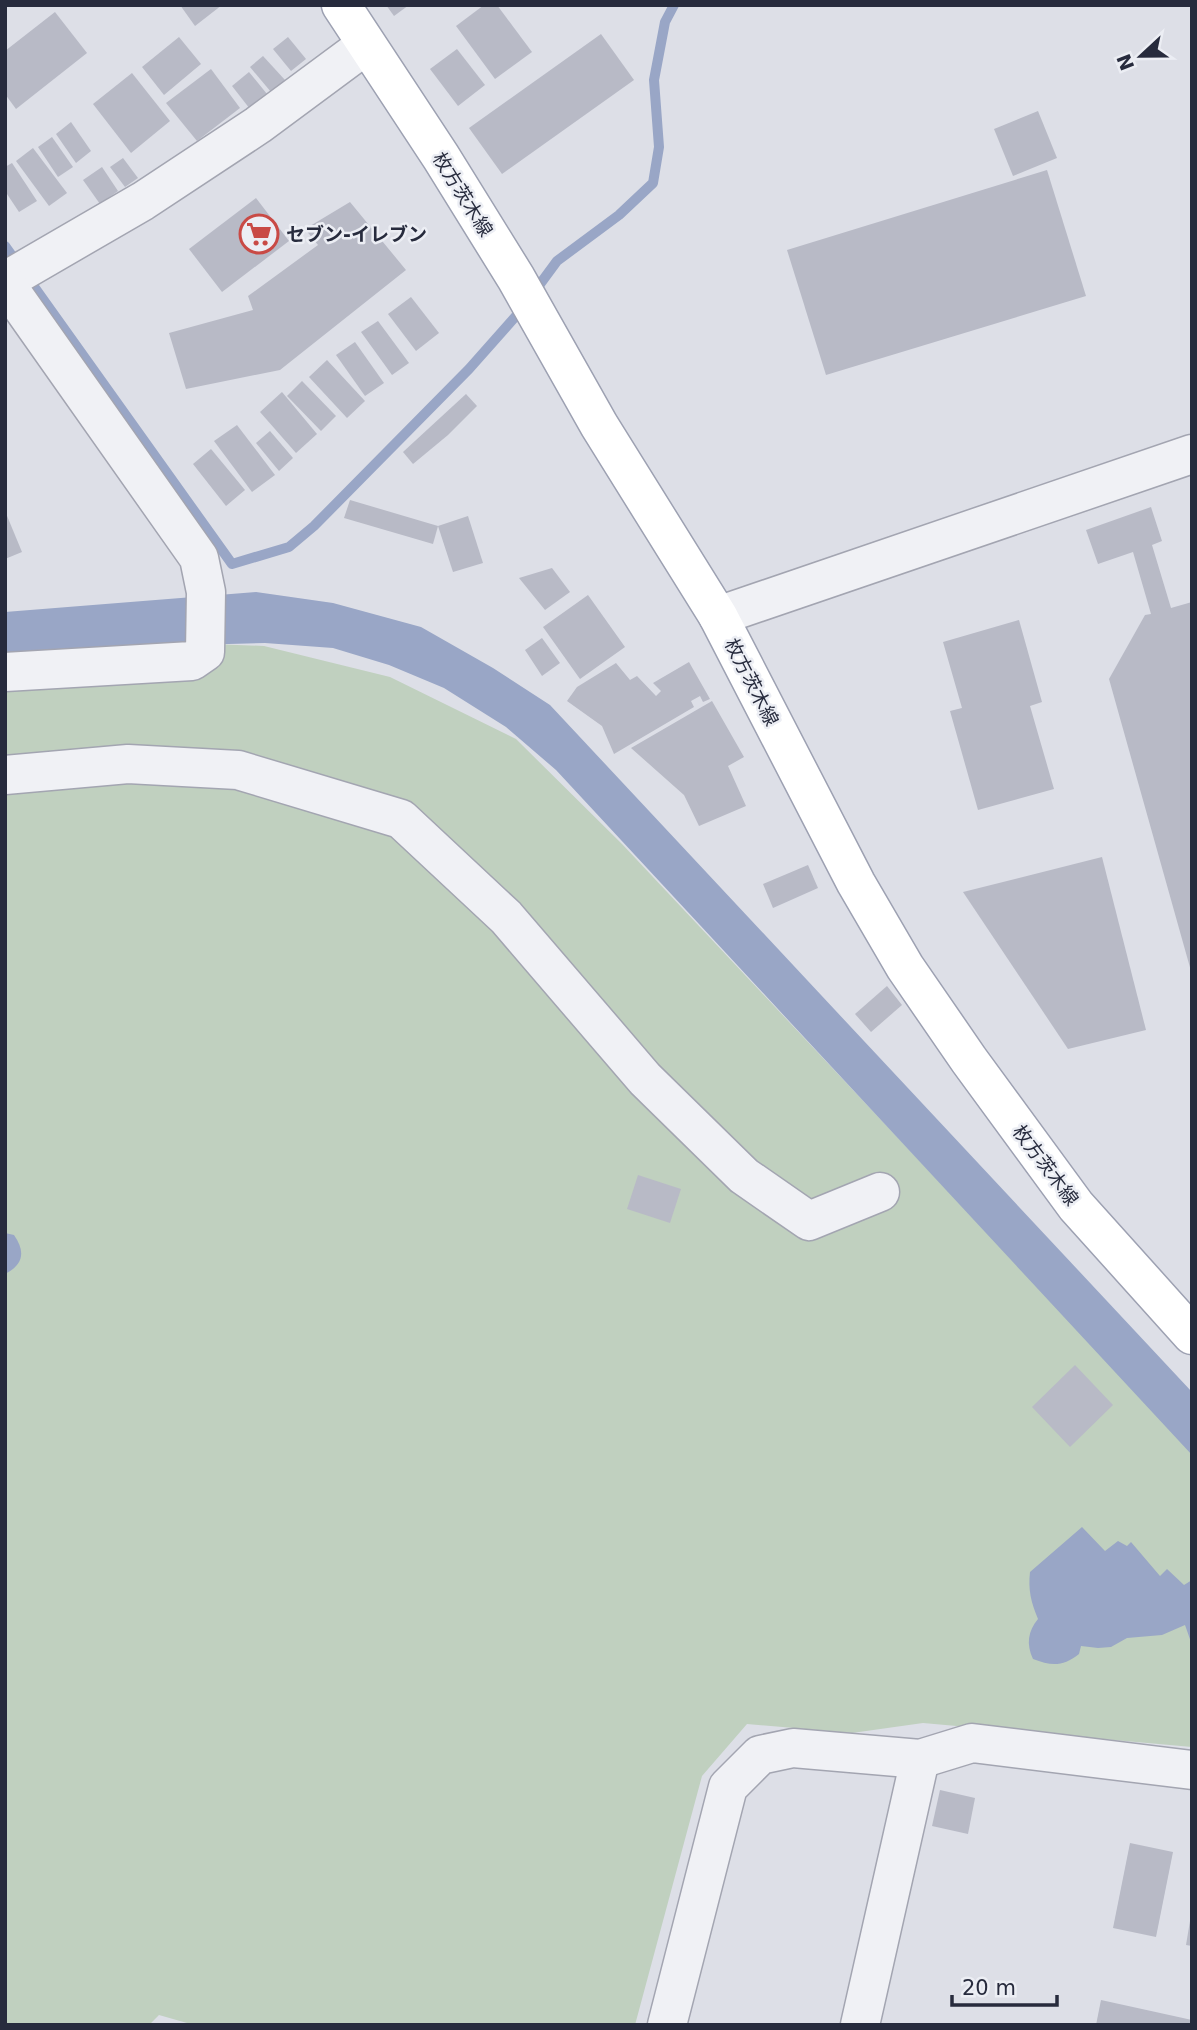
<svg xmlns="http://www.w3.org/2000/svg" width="1197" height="2030" viewBox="0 0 1197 2030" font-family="'DejaVu Sans','Noto Sans JP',sans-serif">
<rect width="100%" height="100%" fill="#dddfe7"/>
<polygon fill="#c0d0bf" points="162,642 264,646 390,677 516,739 622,844 1192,1451 1192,1747 923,1723 852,1733 747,1724 702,1776 635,2025 194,2025 159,2015 149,2025 5,2025 5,649"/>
<g fill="#99a6c6">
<polygon points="256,592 333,603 421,627 493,668 550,705 1192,1392 1192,1455 556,770 506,727 444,688 389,665 333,648 265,643 155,646 5,656 5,612"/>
<path d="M5,1233L14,1235C26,1252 23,1265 5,1274Z"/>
<path d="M1082,1527L1105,1551L1118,1541L1127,1546L1131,1542L1160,1576L1167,1569L1184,1585L1192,1580V1645L1185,1625L1162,1635L1127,1638L1111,1647L1098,1648L1081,1646L1079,1654C1063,1667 1051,1666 1033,1659C1026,1644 1028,1631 1038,1619C1031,1602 1028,1590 1030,1572Z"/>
</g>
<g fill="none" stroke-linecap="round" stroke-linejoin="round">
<g stroke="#99a6c6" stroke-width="10">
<polyline points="5,246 232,564 289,547 314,526 469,369 523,308"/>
<polyline points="532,295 557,261 619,215 653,183 659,147 654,80 665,22 674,5"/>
</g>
</g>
<g fill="#b8bac6">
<polygon points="180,5 222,5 195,26"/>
<polygon points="386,5 409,5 394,16"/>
<polygon points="484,5 497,5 532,52 495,79 456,26"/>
<polygon points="55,12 87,53 16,109 5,94 5,51"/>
<polygon points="601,34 634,80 502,174 469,128"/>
<polygon points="179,37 201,64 164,95 142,67"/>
<polygon points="288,37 306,59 291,71 273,49"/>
<polygon points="457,49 485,85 458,106 430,69"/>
<polygon points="263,56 285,80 271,92 250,67"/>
<polygon points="211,69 240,108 197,141 166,103"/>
<polygon points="249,72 267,94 250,109 232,86"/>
<polygon points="132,73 170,121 131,153 93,104"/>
<polygon points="1038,111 1057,158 1013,176 994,129"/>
<polygon points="71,122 91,151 76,163 56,134"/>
<polygon points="52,137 73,167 58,177 38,147"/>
<polygon points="33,148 67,193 49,206 16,161"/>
<polygon points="123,158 138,178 125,187 110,167"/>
<polygon points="12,163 37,201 19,212 5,191 5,167"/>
<polygon points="102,167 118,191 100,204 83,180"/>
<polygon points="1047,170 1086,296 826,375 787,250"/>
<polygon points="256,198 289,241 222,292 189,249"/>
<polygon points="350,202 406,270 280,370 186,389 169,333 253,310 248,296 318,245 305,229"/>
<polygon points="411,297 439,333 416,351 388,314"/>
<polygon points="378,321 409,363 392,375 361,332"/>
<polygon points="355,342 384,383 365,396 336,355"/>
<polygon points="327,360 365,401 347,418 309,377"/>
<polygon points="302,381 336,416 321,431 287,396"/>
<polygon points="282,392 317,434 296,453 260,412"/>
<polygon points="466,394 477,406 448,435 413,464 403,452"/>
<polygon points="237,425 275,475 252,492 214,441"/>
<polygon points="270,431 293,458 279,471 256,443"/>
<polygon points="211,449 245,490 226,506 193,464"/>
<polygon points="350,500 438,526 433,544 344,518"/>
<polygon points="1151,507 1162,541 1152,545 1171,608 1192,602 1191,971 1109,679 1145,615 1151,614 1133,552 1098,564 1086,530"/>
<polygon points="5,511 22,552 5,559"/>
<polygon points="468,516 483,563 453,572 438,526"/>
<polygon points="552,568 570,592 545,610 519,578"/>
<polygon points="588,595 625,647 580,679 543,627"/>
<polygon points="1019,620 1042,702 1030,706 1054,789 978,810 950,711 962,708 943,642"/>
<polygon points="542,638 560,663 542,676 525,650"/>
<polygon points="689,662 710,699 703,702 700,696 691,701 694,707 614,754 602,726 567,701 577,687 616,663 630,680 637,676 656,696 661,691 653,683"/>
<polygon points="712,701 744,757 728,766 746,806 699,826 684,795 631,748"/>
<polygon points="1102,857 1146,1030 1068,1049 963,892"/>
<polygon points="808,865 818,888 773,908 763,884"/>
<polygon points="887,986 902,1005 871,1032 855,1014"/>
<polygon points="638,1175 681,1189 670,1223 627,1209"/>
<polygon points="1075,1365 1113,1405 1070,1447 1032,1407"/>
<polygon points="940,1790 975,1798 968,1834 932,1826"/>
<polygon points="1130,1843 1173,1852 1156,1937 1113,1928"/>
<polygon points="1190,1921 1192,1921 1192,1946 1186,1945"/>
<polygon points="1101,2000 1192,2020 1192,2025 1096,2025"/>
</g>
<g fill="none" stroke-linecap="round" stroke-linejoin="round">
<defs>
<g id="minor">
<polyline points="5,281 143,201 258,125 366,45"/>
<polyline points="5,283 199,558 206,592 205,652 192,661 5,672"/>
<polyline points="718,616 1192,454"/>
<polyline points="5,775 128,764 238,770 401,819 506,917 645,1079 744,1176 809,1221 880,1192"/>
<polyline points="667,2025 728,1787 760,1755 793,1748 920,1759 972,1743 1192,1770"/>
<polyline points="860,2025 920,1759"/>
</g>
<polyline id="major" points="341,5 441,157 516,278 599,425 718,616 856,883 905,967 969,1060 1076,1206 1192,1335"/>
</defs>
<use href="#minor" stroke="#a3a5b1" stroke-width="41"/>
<use href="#major" stroke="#9da1b2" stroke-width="41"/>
<use href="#minor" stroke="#f0f1f5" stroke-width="38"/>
<use href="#major" stroke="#fff" stroke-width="38"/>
</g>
<defs>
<symbol id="supermarket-ring" viewBox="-11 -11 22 22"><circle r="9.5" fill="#eceef4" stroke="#c94a45" stroke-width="1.5"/><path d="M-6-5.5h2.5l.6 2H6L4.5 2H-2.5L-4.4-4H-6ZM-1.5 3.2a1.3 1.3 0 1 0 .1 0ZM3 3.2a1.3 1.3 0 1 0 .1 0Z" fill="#c94a45"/></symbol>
</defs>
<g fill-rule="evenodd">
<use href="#supermarket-ring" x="237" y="212" width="44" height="44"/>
</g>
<g text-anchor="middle" stroke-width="5" stroke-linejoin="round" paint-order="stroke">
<g font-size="19" fill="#272b3d" stroke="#eceef4">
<text transform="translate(463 194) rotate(58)" y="7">枚方茨木線</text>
<text transform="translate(752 682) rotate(63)" y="7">枚方茨木線</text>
<text transform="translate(1046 1165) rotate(53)" y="7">枚方茨木線</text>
</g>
<g font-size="19" font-weight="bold" fill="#272b3d" stroke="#eceef4" text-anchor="start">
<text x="286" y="241">セブン-イレブン</text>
</g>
</g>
<rect width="1197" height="2030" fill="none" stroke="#272b3d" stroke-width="14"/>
<g transform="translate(1141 56) rotate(248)" stroke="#eceef4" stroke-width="5" paint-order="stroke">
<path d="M0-5L12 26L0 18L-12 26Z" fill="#272b3d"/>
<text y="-10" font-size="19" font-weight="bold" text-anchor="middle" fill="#272b3d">N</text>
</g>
<path d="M952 1995v10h105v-10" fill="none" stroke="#272b3d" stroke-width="3.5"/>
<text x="962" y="1995" font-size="21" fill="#272b3d" stroke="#eceef4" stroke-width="5" paint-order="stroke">20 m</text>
</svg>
